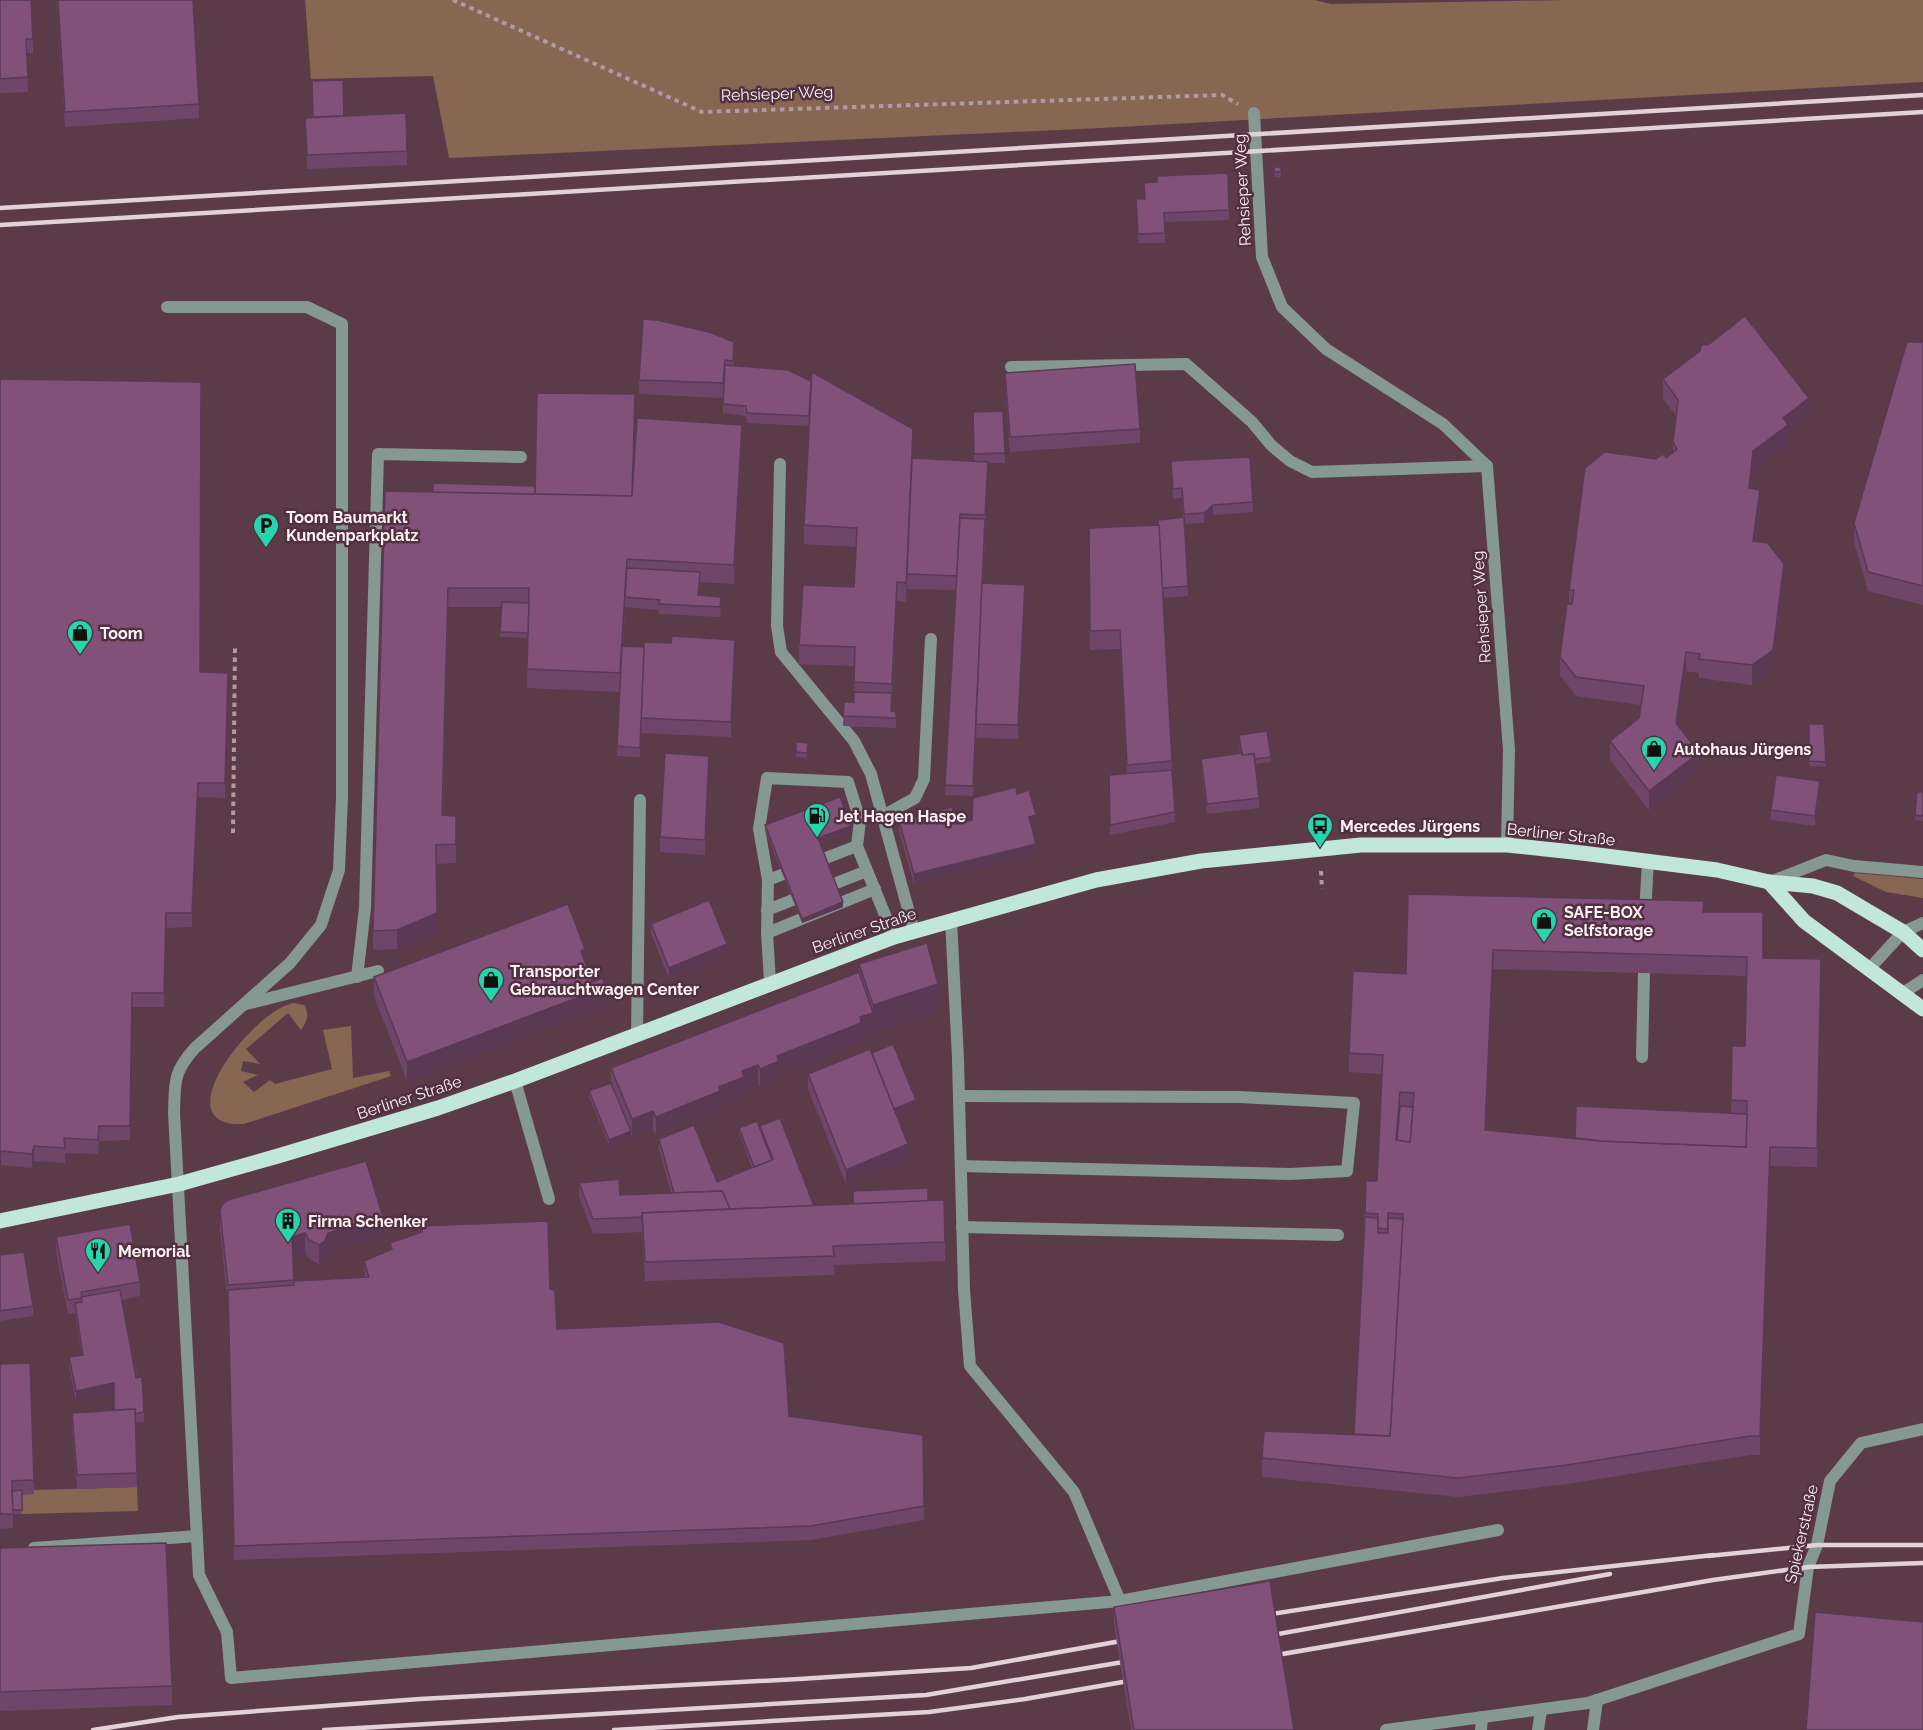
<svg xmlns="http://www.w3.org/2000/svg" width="1923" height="1730" viewBox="0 0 1923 1730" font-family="Raleway,sans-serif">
<rect width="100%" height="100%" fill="#5c3b49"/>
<g fill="#876652">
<polygon points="305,0 1315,0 1331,4 1567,0 1923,0 1923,82 1101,128 449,158 433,76 311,79"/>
<polygon points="1855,873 1923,879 1923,898 1886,892 1853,876"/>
<path d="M294,1003L304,1005C310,1014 307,1022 301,1030L288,1013L246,1049L260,1064L243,1061L241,1071L258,1075L243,1082L254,1092L270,1080L275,1084L332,1069L323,1030L351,1026L353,1078L389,1071L391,1076L244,1124C160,1128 254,1009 294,1003Z"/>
<polygon points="137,1487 138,1511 22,1514 22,1495 34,1490"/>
</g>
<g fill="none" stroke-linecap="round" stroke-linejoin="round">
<g stroke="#b19aa4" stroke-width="4" stroke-dasharray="4.5 4.5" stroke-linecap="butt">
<polyline points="453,0 702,112 1222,95 1238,104"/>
<polyline points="233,833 235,646"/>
<polyline points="1321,871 1322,889"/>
</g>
<g stroke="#859891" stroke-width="12">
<polyline points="1254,113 1262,257 1282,307 1326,349 1443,424 1487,466 1509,750 1507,845"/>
<path d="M167,307H307L342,324V797L339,870L321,925L290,963L195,1048C173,1072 175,1082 174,1113L199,1575L227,1632L231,1678L1120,1601"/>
<polyline points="1011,367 1186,364 1252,422 1271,445 1290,461 1312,472 1487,466"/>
<polyline points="780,464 777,626 781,652 854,741 871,774 914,931"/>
<polyline points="883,816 915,798 924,779 931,639"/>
<polyline points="768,880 857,846"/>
<polyline points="1770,882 1826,860 1854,866 1923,872"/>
<polyline points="767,910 867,871"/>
<polyline points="1645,914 1648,861"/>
<polyline points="951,920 958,1059 964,1290 970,1366 1074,1492 1120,1601 1498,1530"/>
<polyline points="767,933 875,889"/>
<polyline points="357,977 365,908 378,454 521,457"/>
<polyline points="770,982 767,933 768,880 759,829 767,778 848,782 860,820 857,846 894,937"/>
<polyline points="246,1004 378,971"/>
<polyline points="637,1035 640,800"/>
<polyline points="1642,1057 1644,973"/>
<polyline points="515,1081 549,1199"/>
<polyline points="959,1096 1240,1097 1354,1103 1347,1171 1290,1174 961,1166"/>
<polyline points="962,1227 1338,1235"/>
<polyline points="34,1548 197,1536"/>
<polyline points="1386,1730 1588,1703 1799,1634 1808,1567 1817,1545 1830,1481 1861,1443 1923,1429"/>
<polyline points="1481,1730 1482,1717"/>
<polyline points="1538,1730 1541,1710"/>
<polyline points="1593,1730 1597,1700"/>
</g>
<g stroke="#859891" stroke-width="12">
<polyline points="1870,968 1903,932 1923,923"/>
<polyline points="1903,993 1923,980"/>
</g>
<g stroke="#c1e7da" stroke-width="15">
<polyline points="1769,882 1804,921 1923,1009"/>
<polyline points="0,1221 179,1184 278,1156 438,1108 515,1081 894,937 1096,880 1201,861 1361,845 1507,845 1582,853 1717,870 1769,882 1813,886 1837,893 1903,932 1923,950"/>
</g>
<g stroke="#e2d2d8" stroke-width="4.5">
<polyline points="0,208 1923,95"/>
<polyline points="0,225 1923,112"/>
<polyline points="1708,1556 1817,1545 1923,1545"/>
<polyline points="1259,1616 1503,1578 1714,1555"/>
<polyline points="1262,1637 1610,1574"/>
<polyline points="1265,1657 1713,1580 1808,1567 1923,1563"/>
<polyline points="93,1730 178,1717 420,1699 799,1679 971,1668 1132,1639"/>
<polyline points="324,1730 926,1695 1135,1660"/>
<polyline points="614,1730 929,1712 1025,1699 1140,1679"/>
</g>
</g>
<g fill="#6f4669" fill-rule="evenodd">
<polygon points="0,0 33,39 33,53 27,53 28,92 0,93"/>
<polygon points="57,0 193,0 199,104 199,118 65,127"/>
<polygon points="344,116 407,151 407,165 307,169 305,118"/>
<polygon points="1274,167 1281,172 1281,177 1274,177"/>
<polygon points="1228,173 1229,220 1165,222 1165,243 1138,243 1136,199 1144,199 1157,182"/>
<polygon points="1923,342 1923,605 1868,591 1854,542 1854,523"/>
<polygon points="734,356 734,366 912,458 974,461 973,412 1003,411 1005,463 988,463 983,584 1025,600 1018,739 976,738 976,734 973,796 945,795 956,590 907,589 906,602 897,601 892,711 896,712 896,728 843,726 844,702 854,702 854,666 799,664 799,645 854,587 856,547 804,544 804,525 809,426 747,423 746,416 723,413 723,398 639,394 639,380"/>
<polygon points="1005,373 1140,429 1140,443 1010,452 1005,387"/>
<polygon points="0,379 200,672 228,673 225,798 198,797 192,927 166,928 164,1007 132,1007 130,1140 99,1141 98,1154 65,1153 65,1163 34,1161 32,1168 1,1165"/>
<polygon points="1663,379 1809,417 1788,433 1788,444 1753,470 1751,489 1760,509 1756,542 1784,583 1773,669 1752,685 1699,678 1699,673 1686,671 1678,726 1699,772 1649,810 1610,760 1610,741 1639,718 1641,705 1576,696 1560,676 1560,657 1569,604 1569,590 1656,459 1666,458 1673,453 1673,442 1676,416 1663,398"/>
<polygon points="742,444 734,584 700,582 699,595 721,607 720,617 659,614 659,610 625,607 623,646 735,654 731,737 641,733 641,730 640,757 617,756 619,692 527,688 528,638 500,637 501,607 448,607 443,815 456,816 456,863 437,864 437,932 397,949 373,950 373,931 433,492 535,486 633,483"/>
<polygon points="1171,461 1253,502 1253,512 1213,515 1204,523 1184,524 1188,596 1163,598 1175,822 1110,835 1109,775 1127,774 1120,649 1090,650 1089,528 1158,525 1183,517 1182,498 1173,499"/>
<polygon points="1809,724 1824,724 1826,767 1809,766"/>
<polygon points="1239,735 1271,757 1271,762 1255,764 1259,798 1259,808 1207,814 1201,768 1201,759 1240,754"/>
<polygon points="796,742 808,748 807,758 796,757"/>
<polygon points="709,770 705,855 660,852 660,837"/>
<polygon points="1820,791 1815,826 1771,820 1771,810"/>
<polygon points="1923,792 1923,821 1915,820 1915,815"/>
<polygon points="1017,794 1036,825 1031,826 1036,854 914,884 899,831 899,821 957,824 972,820"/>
<polygon points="765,825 851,831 820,843 843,907 802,923 765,830"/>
<path d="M1408,894L1704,912L1763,958L1821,978L1817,1167L1770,1166L1760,1455H1750L1567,1484L1458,1497L1262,1477V1458L1354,1434L1366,1181H1377L1382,1074L1349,1072V1053L1406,974ZM1493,969L1747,976L1745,1046H1732L1731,1113L1575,1138L1486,1130Z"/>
<polygon points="651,924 727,954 669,978 651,933"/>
<polygon points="585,962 592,982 606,1006 407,1081 374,996 374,977"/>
<polygon points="859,964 938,1011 861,1036 861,1042 779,1075 779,1080 760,1088 758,1084 744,1090 744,1096 720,1105 720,1110 656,1136 653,1130 632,1138 631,1136 609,1145 589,1096 589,1091 611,1083 611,1068 859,972"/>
<polygon points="872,1053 916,1110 897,1117 908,1159 846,1184 808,1089 808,1074"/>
<polygon points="760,1126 814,1206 853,1204 853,1191 928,1201 945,1242 945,1261 834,1265 834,1275 645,1281 642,1232 593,1234 579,1197 579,1183 620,1195 671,1193 659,1149 659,1139 717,1182 752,1168 739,1133 739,1128 760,1130"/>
<polygon points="220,1211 383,1236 328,1252 324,1261 319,1264 309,1259 305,1252 293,1255 294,1281 365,1277 364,1261 390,1250 390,1243 550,1289 557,1329 789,1416 923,1435 924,1520 811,1540 234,1560 228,1305 220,1231"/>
<polygon points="56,1237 140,1282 140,1296 122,1300 144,1412 144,1422 135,1423 137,1487 77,1489 72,1427 72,1413 114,1410 114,1393 76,1401 69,1366 69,1357 82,1355 75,1313 68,1314 56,1252"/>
<polygon points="0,1255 33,1306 33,1316 0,1321"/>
<polygon points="0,1364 34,1480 34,1494 22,1495 22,1514 13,1514 13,1528 0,1529"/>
<polygon points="0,1548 172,1686 172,1705 0,1711"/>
<polygon points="1114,1607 1294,1730 1131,1730 1114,1626"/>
</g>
<g fill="#5a3955">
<polygon points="1809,398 1809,417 1788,433 1788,444 1753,470 1749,507 1749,488 1753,451 1783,418"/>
<polygon points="742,425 742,444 734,584 734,565"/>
<polygon points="913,429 913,448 906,602 906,583"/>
<polygon points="1760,490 1760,509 1753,560 1753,541"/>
<polygon points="1213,505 1213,515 1204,523 1204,513"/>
<polygon points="627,559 627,578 625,597 620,692 620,673"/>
<polygon points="1784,564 1784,583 1773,669 1752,685 1752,665"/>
<polygon points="897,582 897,601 891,721 892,684"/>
<polygon points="1025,585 1025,600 1018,739 1018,725"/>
<polygon points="735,640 735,654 731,737 731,722"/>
<polygon points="1686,652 1686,671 1676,742 1676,723"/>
<polygon points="1699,753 1699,772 1649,810 1649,791"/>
<polygon points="709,756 709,770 705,855 705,840"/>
<polygon points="1820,781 1820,791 1815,826 1815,816"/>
<polygon points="198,783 198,797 192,927 192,913"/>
<polygon points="1036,815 1036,825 1029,826 1029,817"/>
<polygon points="851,826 851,831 818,843 818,838"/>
<polygon points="1036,844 1036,854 914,884 914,874"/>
<polygon points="843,902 843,907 802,923 802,919"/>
<polygon points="437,913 437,932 397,949 397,930"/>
<polygon points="727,944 727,954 669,978 669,968"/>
<polygon points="585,949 585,968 581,951"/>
<polygon points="1493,950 1493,969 1485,1149 1485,1130"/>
<polygon points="938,984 938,1011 861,1036 861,1042 779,1075 779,1080 760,1088 760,1069 777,1056 860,1017 873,1013 873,1005"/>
<polygon points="606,987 606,1006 407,1081 407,1062"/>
<polygon points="758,1065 758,1084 744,1090 744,1096 720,1105 720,1110 656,1136 656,1117 719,1087 742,1071"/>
<polygon points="1400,1092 1400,1111 1396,1154 1396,1140"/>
<polygon points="916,1100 916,1110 892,1119 892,1109"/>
<polygon points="653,1111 653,1130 632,1138 632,1119"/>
<polygon points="631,1131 631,1136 609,1145 609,1140"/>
<polygon points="908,1144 908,1159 846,1184 846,1170"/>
<polygon points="34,1146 34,1161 32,1168 32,1154"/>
<polygon points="1770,1147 1770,1166 1760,1455 1760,1436"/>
<polygon points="1,1151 1,1165 0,1170 0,1156"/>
<polygon points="383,1217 383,1236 328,1252 324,1261 319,1264 319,1245 328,1233"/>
<polygon points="305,1233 305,1252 292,1256 292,1237"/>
<polygon points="114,1383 114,1393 76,1401 76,1391"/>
</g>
<g fill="#81517a" stroke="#5a3955" stroke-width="1.5" fill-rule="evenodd">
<polygon points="0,0 31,0 33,39 26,39 28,77 0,79"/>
<polygon points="58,0 193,0 199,104 65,112"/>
<polygon points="343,80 344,116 313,117 312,81"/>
<polygon points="406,113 407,151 307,155 305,118"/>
<rect x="1274" y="167" width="7" height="5"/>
<polygon points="1228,173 1229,210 1164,213 1165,233 1138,234 1136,199 1145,199 1144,183 1157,182 1157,176"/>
<polygon points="1745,316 1809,398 1783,418 1788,425 1753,451 1749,488 1760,490 1753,541 1768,543 1784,564 1773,650 1752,665 1699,659 1700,654 1686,652 1676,723 1699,753 1649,791 1610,741 1639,718 1644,686 1576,677 1560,657 1567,604 1572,604 1574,590 1569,590 1585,468 1605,452 1656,459 1663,454 1666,458 1677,449 1673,442 1678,400 1663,379 1700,351 1702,344 1708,345"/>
<polygon points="643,319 657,320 709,332 734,342 733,361 725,360 723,383 639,380"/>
<polygon points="1907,342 1923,342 1923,586 1868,572 1854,523"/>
<polygon points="1135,364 1140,429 1010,437 1005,373"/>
<polygon points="725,365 788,370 811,381 809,416 747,413 746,406 723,404"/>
<polygon points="812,372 913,429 907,570 906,583 897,582 892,684 854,682 855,647 799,645 803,585 854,587 857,528 804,525"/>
<polygon points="0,379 201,382 200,672 228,673 225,783 198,783 192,913 166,913 164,993 132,993 130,1126 99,1126 98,1140 64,1138 65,1148 34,1146 32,1154 1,1151 0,1156"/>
<polygon points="537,393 635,394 632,496 535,494"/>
<polygon points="1003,411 1005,453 974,454 973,412"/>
<polygon points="637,418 742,425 734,565 627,559 620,673 527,669 529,588 448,588 442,815 456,816 456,844 436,845 437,913 397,930 373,931 385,491 632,496"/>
<polygon points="1250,457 1253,502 1213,505 1204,513 1184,514 1182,488 1173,489 1171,461"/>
<polygon points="912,458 988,462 985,515 960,514 957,576 907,574"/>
<polygon points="433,483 535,486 535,494 433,492"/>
<polygon points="1184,517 1188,586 1162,588 1158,520"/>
<polygon points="960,518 985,519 973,786 945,785"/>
<polygon points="1159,525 1172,761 1127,765 1120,630 1090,631 1089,528"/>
<polygon points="627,568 700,572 698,595 721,597 720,607 659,604 660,600 625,597"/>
<polygon points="982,583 1025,585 1018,725 976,724"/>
<polygon points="502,602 529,603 528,633 500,632"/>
<polygon points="672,636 735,640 731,722 641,718 644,642 671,643"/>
<polygon points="622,646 644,647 640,748 617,746"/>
<polygon points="854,692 892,693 891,711 896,712 896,718 843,716 844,702 854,702"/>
<polygon points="1809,724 1824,724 1826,762 1809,761"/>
<polygon points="1267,731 1271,757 1255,759 1254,754 1242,755 1239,735"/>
<polygon points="796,742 808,743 807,753 796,752"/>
<polygon points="665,753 709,756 705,840 660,837"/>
<polygon points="1242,753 1242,755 1254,754 1259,798 1207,804 1201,759"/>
<polygon points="1172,770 1175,812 1110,825 1109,775"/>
<polygon points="1776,775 1820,781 1815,816 1771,810"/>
<polygon points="1016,787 1017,794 1029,790 1036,815 1029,817 1036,844 914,874 899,821 952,807 957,824 972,820 973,798"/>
<polygon points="1917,792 1923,792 1923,816 1915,815"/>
<polygon points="840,797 851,826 818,838 843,902 802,919 765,825"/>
<path d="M1408,894L1704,901L1703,912H1763V958L1821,959L1817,1148L1770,1147L1760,1436H1750L1567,1465L1458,1478L1262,1458L1264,1431L1390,1436L1403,1214L1388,1213V1229L1378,1228V1214L1365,1213L1366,1181H1377L1383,1055L1349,1053L1353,971L1406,974ZM1493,950L1747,957L1745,1046H1732L1731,1100L1747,1101L1746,1147L1601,1141L1485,1130ZM1400,1092L1414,1093L1410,1142L1396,1140Z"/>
<polygon points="709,900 727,944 669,968 651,924"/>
<polygon points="568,904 585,949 581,951 592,982 602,978 606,987 407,1062 374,977"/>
<polygon points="927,943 938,984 873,1005 859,964"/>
<polygon points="859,972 873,1013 860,1017 861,1023 777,1056 779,1061 760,1069 758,1065 742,1071 744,1077 719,1087 720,1091 656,1117 653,1111 632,1119 611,1068"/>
<polygon points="893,1044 916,1100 894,1109 872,1053"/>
<polygon points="870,1049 908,1144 846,1170 808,1074"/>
<polygon points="611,1083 631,1131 609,1140 589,1091"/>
<polygon points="1400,1106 1413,1107 1410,1142 1397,1140"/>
<polygon points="1576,1106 1747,1114 1746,1147 1601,1141 1575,1138"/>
<polygon points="780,1118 814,1206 730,1209 722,1191 674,1193 659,1139 694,1125 717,1182 773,1159 760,1126"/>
<polygon points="757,1121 772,1160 754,1167 739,1128"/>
<polygon points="366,1161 383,1217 328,1233 324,1242 319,1245 309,1240 305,1233 292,1237 294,1280 228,1285 220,1211 222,1205 228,1200"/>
<polygon points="619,1179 620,1195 722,1191 730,1209 642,1213 643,1217 593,1219 579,1183"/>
<polygon points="928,1188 928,1201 853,1204 853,1191"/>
<polygon points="944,1200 945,1242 833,1246 834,1256 645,1262 642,1213"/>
<polygon points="1365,1217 1378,1218 1378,1233 1388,1233 1388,1218 1403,1219 1390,1436 1354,1434"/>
<polygon points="548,1221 550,1289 555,1291 557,1329 719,1322 784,1343 789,1416 923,1435 924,1506 811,1526 234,1546 228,1290 294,1285 294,1281 369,1277 364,1261 392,1249 390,1243 422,1232 422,1226"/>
<polygon points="130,1224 140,1282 81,1292 82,1298 68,1300 56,1237"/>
<polygon points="24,1252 33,1306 0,1311 0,1255"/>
<polygon points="120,1290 136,1378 142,1377 144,1412 135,1414 135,1409 114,1410 114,1383 76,1391 69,1357 83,1355 75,1303 82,1302 81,1297"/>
<polygon points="30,1363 34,1480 12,1481 13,1514 0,1514 0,1364"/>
<polygon points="135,1409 137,1473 77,1475 72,1413"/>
<polygon points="22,1490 22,1510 13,1510 12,1491"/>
<polygon points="166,1543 172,1686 0,1692 0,1548"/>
<polygon points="1270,1581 1294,1730 1134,1730 1114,1607"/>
<polygon points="1815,1612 1923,1622 1923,1730 1806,1730"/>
</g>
<defs>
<symbol id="parking-pin" viewBox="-11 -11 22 30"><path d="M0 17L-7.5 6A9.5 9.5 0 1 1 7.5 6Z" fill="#27d5ad" stroke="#51313f"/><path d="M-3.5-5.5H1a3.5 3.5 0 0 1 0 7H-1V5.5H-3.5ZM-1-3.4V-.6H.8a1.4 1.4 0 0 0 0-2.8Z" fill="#111"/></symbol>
<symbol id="shop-pin" viewBox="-11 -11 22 30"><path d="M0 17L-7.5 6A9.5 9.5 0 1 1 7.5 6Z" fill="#27d5ad" stroke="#51313f"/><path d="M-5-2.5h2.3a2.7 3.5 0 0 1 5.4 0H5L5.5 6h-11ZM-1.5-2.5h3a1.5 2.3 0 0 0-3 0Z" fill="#111"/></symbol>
<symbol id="fuel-pin" viewBox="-11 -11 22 30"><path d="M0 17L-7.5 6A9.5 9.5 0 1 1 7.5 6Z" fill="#27d5ad" stroke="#51313f"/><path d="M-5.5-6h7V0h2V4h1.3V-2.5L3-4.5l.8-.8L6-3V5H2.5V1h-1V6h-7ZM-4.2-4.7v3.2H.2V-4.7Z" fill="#111"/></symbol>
<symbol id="bus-pin" viewBox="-11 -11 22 30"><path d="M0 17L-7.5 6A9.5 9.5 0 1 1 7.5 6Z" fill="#27d5ad" stroke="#51313f"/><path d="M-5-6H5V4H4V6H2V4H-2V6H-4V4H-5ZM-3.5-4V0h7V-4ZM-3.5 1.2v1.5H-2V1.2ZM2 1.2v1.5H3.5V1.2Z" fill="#111"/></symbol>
<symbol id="building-pin" viewBox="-11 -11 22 30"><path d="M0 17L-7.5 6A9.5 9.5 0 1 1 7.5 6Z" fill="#27d5ad" stroke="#51313f"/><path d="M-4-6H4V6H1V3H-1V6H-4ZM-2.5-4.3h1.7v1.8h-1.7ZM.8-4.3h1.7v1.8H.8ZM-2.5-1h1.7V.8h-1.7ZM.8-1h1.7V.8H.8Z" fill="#111"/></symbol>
<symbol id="restaurant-pin" viewBox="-11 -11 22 30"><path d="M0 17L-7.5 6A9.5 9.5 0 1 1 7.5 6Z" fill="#27d5ad" stroke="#51313f"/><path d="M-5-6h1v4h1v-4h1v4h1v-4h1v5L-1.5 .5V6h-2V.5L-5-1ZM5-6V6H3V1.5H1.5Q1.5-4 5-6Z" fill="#111"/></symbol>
</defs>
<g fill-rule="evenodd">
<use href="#parking-pin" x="251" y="511" width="30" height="40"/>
<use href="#shop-pin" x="65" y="618" width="30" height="40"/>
<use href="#shop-pin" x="1639" y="734" width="30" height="40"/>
<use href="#fuel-pin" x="802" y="801" width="30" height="40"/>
<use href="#bus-pin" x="1305" y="811" width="30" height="40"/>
<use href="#shop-pin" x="1529" y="906" width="30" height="40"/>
<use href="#shop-pin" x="476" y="965" width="30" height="40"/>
<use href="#building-pin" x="273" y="1206" width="30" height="40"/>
<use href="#restaurant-pin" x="83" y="1236" width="30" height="40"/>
</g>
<g text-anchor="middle" stroke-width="5" stroke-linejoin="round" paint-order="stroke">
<g font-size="16" fill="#fef1f6" stroke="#51313f">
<text transform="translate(777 93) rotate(-2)" y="6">Rehsieper Weg</text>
<text transform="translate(1242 190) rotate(-93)" y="6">Rehsieper Weg</text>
<text transform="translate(1481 607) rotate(-94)" y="6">Rehsieper Weg</text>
<text transform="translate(1561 834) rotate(6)" y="6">Berliner Straße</text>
<text transform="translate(864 930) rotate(-19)" y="6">Berliner Straße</text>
<text transform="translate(409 1097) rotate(-18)" y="6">Berliner Straße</text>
<text transform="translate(1801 1534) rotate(-77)" y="6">Spiekerstraße</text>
</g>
<g font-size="16" font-weight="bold" fill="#fef1f6" stroke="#51313f" text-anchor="start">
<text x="286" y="523">Toom Baumarkt<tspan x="286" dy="18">Kundenparkplatz</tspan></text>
<text x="100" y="639">Toom</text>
<text x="1674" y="755">Autohaus Jürgens</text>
<text x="836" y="822">Jet Hagen Haspe</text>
<text x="1340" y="832">Mercedes Jürgens</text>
<text x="1564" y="918">SAFE-BOX<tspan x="1564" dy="18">Selfstorage</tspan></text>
<text x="510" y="977">Transporter<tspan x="510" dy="18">Gebrauchtwagen Center</tspan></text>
<text x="308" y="1227">Firma Schenker</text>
<text x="118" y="1257">Memorial</text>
</g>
</g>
</svg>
